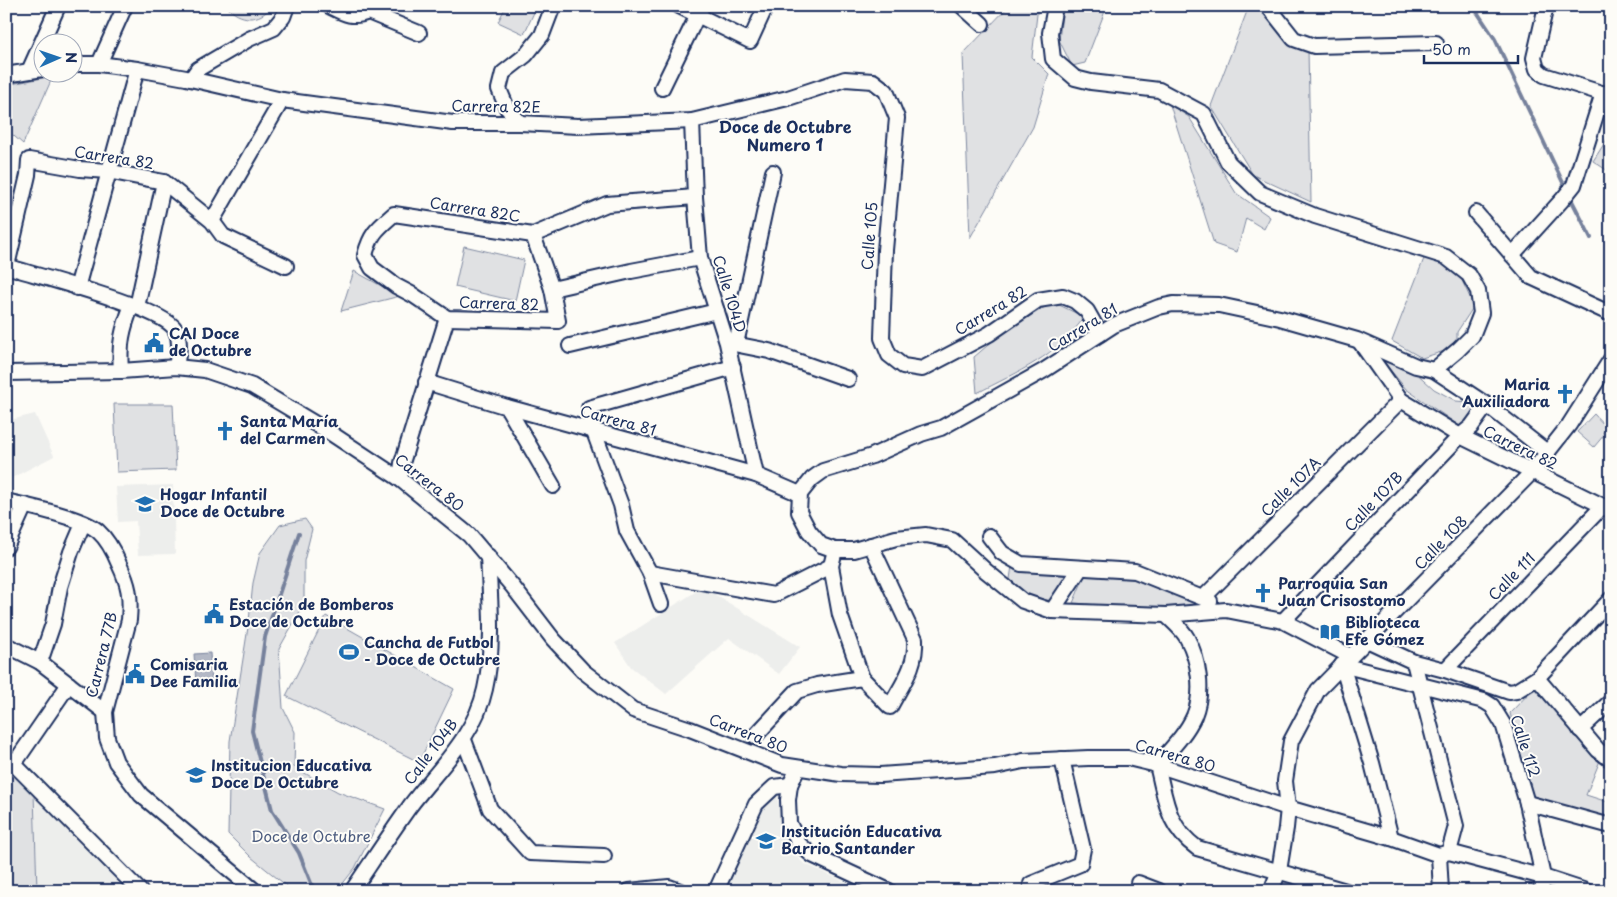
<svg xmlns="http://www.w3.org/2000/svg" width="1617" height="897" viewBox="0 0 1617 897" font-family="'Playpen Sans',sans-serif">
<rect width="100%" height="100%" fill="#fdfcf7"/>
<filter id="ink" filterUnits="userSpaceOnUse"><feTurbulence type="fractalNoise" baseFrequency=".02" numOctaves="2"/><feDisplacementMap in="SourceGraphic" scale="10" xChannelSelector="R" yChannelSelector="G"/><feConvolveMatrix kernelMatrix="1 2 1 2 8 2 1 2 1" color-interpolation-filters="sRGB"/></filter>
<g filter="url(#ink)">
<g fill="#edeeec">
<polygon points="35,414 54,456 6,481 6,421"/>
<polygon points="173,485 175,554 138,555 136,521 118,522 116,487"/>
<polygon points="703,587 800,647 779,674 729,638 666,694 631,667 615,643"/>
<polygon points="35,793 133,891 37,891"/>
<polygon points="777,795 783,833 791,849 803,863 865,891 725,891 761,806"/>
</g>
<g fill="#e0e1e3" stroke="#7e88a0">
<path d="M226,6H272C259,23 240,21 226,6Z"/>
<polygon points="506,6 537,6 524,34 498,22"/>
<polygon points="1009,6 1038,6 1032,57 1049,74 1033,127 970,238 963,54"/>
<polygon points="1063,6 1107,6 1085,63 1072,66 1059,40"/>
<polygon points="1249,6 1261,6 1285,39 1308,49 1311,202 1253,175 1211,106"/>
<polygon points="53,76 23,144 6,129 6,85"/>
<polygon points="1170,105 1189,117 1236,193 1270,217 1264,229 1246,218 1237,252 1214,244"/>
<polygon points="1611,133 1611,173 1593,161"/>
<polygon points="464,246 524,260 515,301 455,287"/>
<polygon points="1425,256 1457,270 1474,306 1457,332 1457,347 1422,358 1392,341"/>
<polygon points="354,271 400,296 341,311"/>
<path d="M1053,302L1084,317C1059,355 1016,373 977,393L974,357L1001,334Z"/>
<polygon points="1383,361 1413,370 1434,389 1456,401 1478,403 1461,427 1406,389"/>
<polygon points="114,404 173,404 176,470 117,472"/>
<polygon points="1594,414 1607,428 1603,432 1604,435 1594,447 1577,432"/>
<polygon points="305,519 312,529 304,561 304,604 279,649 283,708 295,732 294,767 338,792 385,809 355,868 337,891 293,891 251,857 228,834 230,741 249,621 253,583 260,553 280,525"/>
<polygon points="1012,566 1066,576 1052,601 1025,595 1010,579"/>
<path d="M1085,575L1135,578L1198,603C1170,615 1106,605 1073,603Z"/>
<polygon points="326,616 454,689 419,762 286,696"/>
<polygon points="1534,688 1601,758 1586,795 1611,803 1611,819 1533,802 1510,713"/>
<polygon points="6,765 34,793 37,891 6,891"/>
</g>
<polygon fill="#b3b8c5" stroke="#76819c" points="210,653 212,683 196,684 194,654"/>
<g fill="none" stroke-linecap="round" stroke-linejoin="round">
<g stroke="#76819c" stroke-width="4">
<polyline points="1473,6 1495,39 1566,189"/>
<polyline points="1569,195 1591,238"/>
<polyline points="299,533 265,637 252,731 272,810 299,853 313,888"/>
</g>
<defs>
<g id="minor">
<path d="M329,6C343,13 352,19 368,12L419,33"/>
<polyline points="679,6 750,41 766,6"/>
<polyline points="962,6 982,24"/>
<polyline points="1055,6 1050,33 1053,59 1075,78 1091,82 1159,90 1204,114 1228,162 1260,193 1315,216 1446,257 1469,275 1478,291 1481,313 1472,336 1458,350 1434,370"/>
<polyline points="1268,6 1294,39 1314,46 1436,43"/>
<polyline points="1546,6 1534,58 1537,69 1544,75 1611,96"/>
<polyline points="72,64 99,64 137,69 186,78 282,100 453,123 520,123 578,126 692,121 788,98 845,79 873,81 886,91 897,118 885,250 882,338 889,355 903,366 922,369 989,334 1038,300 1063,296 1075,301 1087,311 1100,334"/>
<polyline points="99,64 125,6"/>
<polyline points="29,71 58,6"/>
<polyline points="6,75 42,69"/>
<polyline points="191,79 198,69 249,39 274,28 283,17 287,6"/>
<polyline points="662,88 702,6"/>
<polyline points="692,121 695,197 700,258 727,343 756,475"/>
<polyline points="520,123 507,108 499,89 503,73 526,55 542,35 553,6"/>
<polyline points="1476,213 1531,277 1611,314"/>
<polyline points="212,221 282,100"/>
<path d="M533,235L552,289L558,321L447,318L413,295L396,286L372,268L365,255C371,233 377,229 394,214L533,235L607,204L695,197"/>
<polyline points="1512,255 1562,200 1574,185 1603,93"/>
<path d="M6,266C37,276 161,307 175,329C182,341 178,354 176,367"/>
<polyline points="7,266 28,175 29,160 80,169 107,171 164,182 212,221 223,236 286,266"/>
<polyline points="77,288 137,69"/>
<polyline points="552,289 631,271 700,258"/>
<polyline points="137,307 164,182"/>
<polyline points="1360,342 1401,400 1460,436 1603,506 1611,511"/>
<polyline points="729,343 769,351 848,379"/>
<polyline points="736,344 773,172"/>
<polyline points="570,346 717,311"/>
<path d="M121,371C119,344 122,330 132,305"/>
<polyline points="6,373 121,371 176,367 205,370 252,386 329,432 400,479 469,535 513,587 553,639 583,671 633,710 690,729 782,765 841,774 880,775 995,767 1023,761 1088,758 1128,758 1157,765 1288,808 1391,838 1439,855 1449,852 1543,877 1586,891"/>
<polyline points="426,382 507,407 756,475 800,494"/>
<polyline points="507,407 553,486"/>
<polyline points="400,479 402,463 447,318"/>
<path d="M6,501C28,506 83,518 98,531C108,540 114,552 119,564C129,585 131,596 129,620L105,712L107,738L116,762L141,795L255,891"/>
<polyline points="989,536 1002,553 1021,564 1135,571 1210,601"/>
<polyline points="6,547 25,505"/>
<path d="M835,550L831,566L840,615L862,678L890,707C902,684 917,666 915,639L871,545"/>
<polyline points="650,573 774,595 831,566"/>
<polyline points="1204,597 1401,400"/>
<polyline points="661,604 650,573 627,531 621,505 594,432 589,408 733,367"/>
<polyline points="1052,611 1080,569"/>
<path d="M1166,615C1173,622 1182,629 1187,638C1199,660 1204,692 1194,716C1186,734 1170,750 1157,765C1166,800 1166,825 1197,848L1346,891"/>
<polyline points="1283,621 1460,436 1471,427 1487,405"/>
<polyline points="1369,641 1414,662 1445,670 1509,692 1516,691 1537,678 1611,599"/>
<polyline points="6,645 40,662 105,712"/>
<polyline points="1350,656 1283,621 1226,610 1166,615 1052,611 1023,601 986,571 952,540 926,535 896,538 854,550 835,550 821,545 809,531 799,512 800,494 812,479 823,471 872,456 921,434 941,428 1043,371 1114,325 1159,307 1173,304 1219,305 1280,318 1357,340 1416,366 1434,370 1487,405 1548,453"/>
<polyline points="40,662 53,624 60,587 71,552 83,524"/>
<polyline points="1414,662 1456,826 1449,852"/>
<polyline points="1342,665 1484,701 1492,706 1503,724 1527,803 1543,877 1541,891"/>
<polyline points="1342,665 1372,763 1391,838"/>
<polyline points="1445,670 1603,506"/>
<polyline points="1537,678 1598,750 1611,760"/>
<polyline points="1580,730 1611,701"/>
<polyline points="755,736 797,691 817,685 862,678"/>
<polyline points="464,740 490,809 530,853 604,856"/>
<polyline points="6,756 140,891"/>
<polyline points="14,764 69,684"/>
<polyline points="798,768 790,785 788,800 789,823 799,844 812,855 889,891"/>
<polyline points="1527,803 1611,826"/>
<polyline points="1439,855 1441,891"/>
<polyline points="1138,883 1159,891"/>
<path d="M352,891C371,863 390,834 410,806C438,769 475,736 485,689C495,645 490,599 488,556"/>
<polyline points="629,891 669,887 680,891"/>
<polyline points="716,891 756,804 774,787 790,785"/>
<polyline points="1031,891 1031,884 1080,864 1083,849 1062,759"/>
<polyline points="1271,891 1279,871 1286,828 1288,808 1285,781 1291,741 1318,690 1532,472 1569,425 1611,359"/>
</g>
</defs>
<use href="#minor" stroke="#1b2f5e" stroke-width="18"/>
<use href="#minor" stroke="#fdfcf7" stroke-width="14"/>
</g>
</g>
<defs>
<symbol id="civic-bare" viewBox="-9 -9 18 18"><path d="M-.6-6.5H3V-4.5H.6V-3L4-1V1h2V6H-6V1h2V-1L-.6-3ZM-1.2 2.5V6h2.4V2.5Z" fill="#1f6fb2" stroke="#fdfcf7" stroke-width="2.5" paint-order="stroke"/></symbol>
<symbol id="church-bare" viewBox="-9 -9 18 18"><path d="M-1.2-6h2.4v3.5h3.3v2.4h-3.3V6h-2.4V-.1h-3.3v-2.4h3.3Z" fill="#1f6fb2" stroke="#fdfcf7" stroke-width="2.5" paint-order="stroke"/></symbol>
<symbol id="school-bare" viewBox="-9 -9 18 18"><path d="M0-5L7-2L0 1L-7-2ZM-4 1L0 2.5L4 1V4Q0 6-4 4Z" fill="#1f6fb2" stroke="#fdfcf7" stroke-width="2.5" paint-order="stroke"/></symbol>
<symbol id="library-bare" viewBox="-9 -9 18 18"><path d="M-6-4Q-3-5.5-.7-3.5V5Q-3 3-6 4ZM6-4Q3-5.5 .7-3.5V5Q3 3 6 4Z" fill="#1f6fb2" stroke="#fdfcf7" stroke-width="2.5" paint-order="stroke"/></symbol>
<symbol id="stadium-bare" viewBox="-9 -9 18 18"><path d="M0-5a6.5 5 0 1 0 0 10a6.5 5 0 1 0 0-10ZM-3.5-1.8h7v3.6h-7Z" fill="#1f6fb2" stroke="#fdfcf7" stroke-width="2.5" paint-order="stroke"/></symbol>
</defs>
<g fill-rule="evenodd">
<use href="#civic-bare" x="140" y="329" width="28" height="28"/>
<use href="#church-bare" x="1551" y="380" width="28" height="28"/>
<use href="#church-bare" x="211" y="417" width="28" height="28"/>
<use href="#school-bare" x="131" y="490" width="28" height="28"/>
<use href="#church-bare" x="1249" y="579" width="28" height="28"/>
<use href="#civic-bare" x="200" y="600" width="28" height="28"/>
<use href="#library-bare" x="1316" y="618" width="28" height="28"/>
<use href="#stadium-bare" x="335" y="638" width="28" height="28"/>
<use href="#civic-bare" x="121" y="660" width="28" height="28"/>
<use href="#school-bare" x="182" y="761" width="28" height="28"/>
<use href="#school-bare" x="752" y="827" width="28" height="28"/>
</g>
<g text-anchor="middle" stroke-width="4" stroke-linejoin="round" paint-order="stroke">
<g font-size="15" fill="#1b2f5e" stroke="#fdfcf7">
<text transform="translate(496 107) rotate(1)" y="5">Carrera 82E</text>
<text transform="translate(114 158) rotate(9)" y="5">Carrera 82</text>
<text transform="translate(475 210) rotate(9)" y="5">Carrera 82C</text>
<text transform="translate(870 236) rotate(-86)" y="5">Calle 105</text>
<text transform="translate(729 294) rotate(73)" y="5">Calle 104D</text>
<text transform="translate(499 304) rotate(2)" y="5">Carrera 82</text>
<text transform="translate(991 311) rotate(-31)" y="5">Carrera 82</text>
<text transform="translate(1083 328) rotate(-31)" y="5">Carrera 81</text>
<text transform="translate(618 421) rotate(15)" y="5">Carrera 81</text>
<text transform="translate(1520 448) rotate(26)" y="5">Carrera 82</text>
<text transform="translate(429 483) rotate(38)" y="5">Carrera 80</text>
<text transform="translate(1291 487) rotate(-45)" y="5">Calle 107A</text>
<text transform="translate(1374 502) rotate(-46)" y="5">Calle 107B</text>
<text transform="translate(1441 543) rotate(-46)" y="5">Calle 108</text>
<text transform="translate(1512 577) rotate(-46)" y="5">Calle 111</text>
<text transform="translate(102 655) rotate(-76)" y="5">Carrera 77B</text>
<text transform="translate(748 734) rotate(21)" y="5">Carrera 80</text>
<text transform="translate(1525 746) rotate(72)" y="5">Calle 112</text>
<text transform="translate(431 752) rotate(-53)" y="5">Calle 104B</text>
<text transform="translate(1175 756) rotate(16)" y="5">Carrera 80</text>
</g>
<g font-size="15" font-weight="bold" fill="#1b2f5e" stroke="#fdfcf7" text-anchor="start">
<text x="169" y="339">CAI Doce<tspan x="169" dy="17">de Octubre</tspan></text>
<text x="1550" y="390" text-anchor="end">Maria<tspan x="1550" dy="17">Auxiliadora</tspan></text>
<text x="240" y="427">Santa María<tspan x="240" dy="17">del Carmen</tspan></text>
<text x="160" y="500">Hogar Infantil<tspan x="160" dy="17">Doce de Octubre</tspan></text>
<text x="1278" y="589">Parroquia San<tspan x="1278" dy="17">Juan Crisostomo</tspan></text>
<text x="229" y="610">Estación de Bomberos<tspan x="229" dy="17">Doce de Octubre</tspan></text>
<text x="1345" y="628">Biblioteca<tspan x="1345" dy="17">Efe Gómez</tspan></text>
<text x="364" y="648">Cancha de Futbol<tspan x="364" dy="17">- Doce de Octubre</tspan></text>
<text x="150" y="670">Comisaria<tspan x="150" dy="17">Dee Familia</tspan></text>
<text x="211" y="771">Institucion Educativa<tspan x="211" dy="17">Doce De Octubre</tspan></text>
<text x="781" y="837">Institución Educativa<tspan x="781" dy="17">Barrio Santander</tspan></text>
</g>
<g font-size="15" fill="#4c5c7f" stroke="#fdfcf7">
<text x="311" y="842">Doce de Octubre</text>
</g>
<g font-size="16" font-weight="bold" fill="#1b2f5e" stroke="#fdfcf7">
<text x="785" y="133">Doce de Octubre<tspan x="785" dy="18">Numero 1</tspan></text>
</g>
</g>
<rect width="1617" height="897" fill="none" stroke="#fdfcf7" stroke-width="25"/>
<rect x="12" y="12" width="1592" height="872" fill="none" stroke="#1b2f5e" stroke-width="2" filter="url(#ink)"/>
<g transform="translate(58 58) rotate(88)"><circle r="24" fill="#fdfcf7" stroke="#a3aaba"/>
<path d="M0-4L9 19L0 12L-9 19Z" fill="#1f6fb2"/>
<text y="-8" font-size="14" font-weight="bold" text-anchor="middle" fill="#1b2f5e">N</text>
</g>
<path d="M1424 55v8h94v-8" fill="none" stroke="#1b2f5e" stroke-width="2.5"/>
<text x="1432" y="55" font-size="15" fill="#1b2f5e" stroke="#fdfcf7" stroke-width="4" paint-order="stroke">50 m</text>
</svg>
